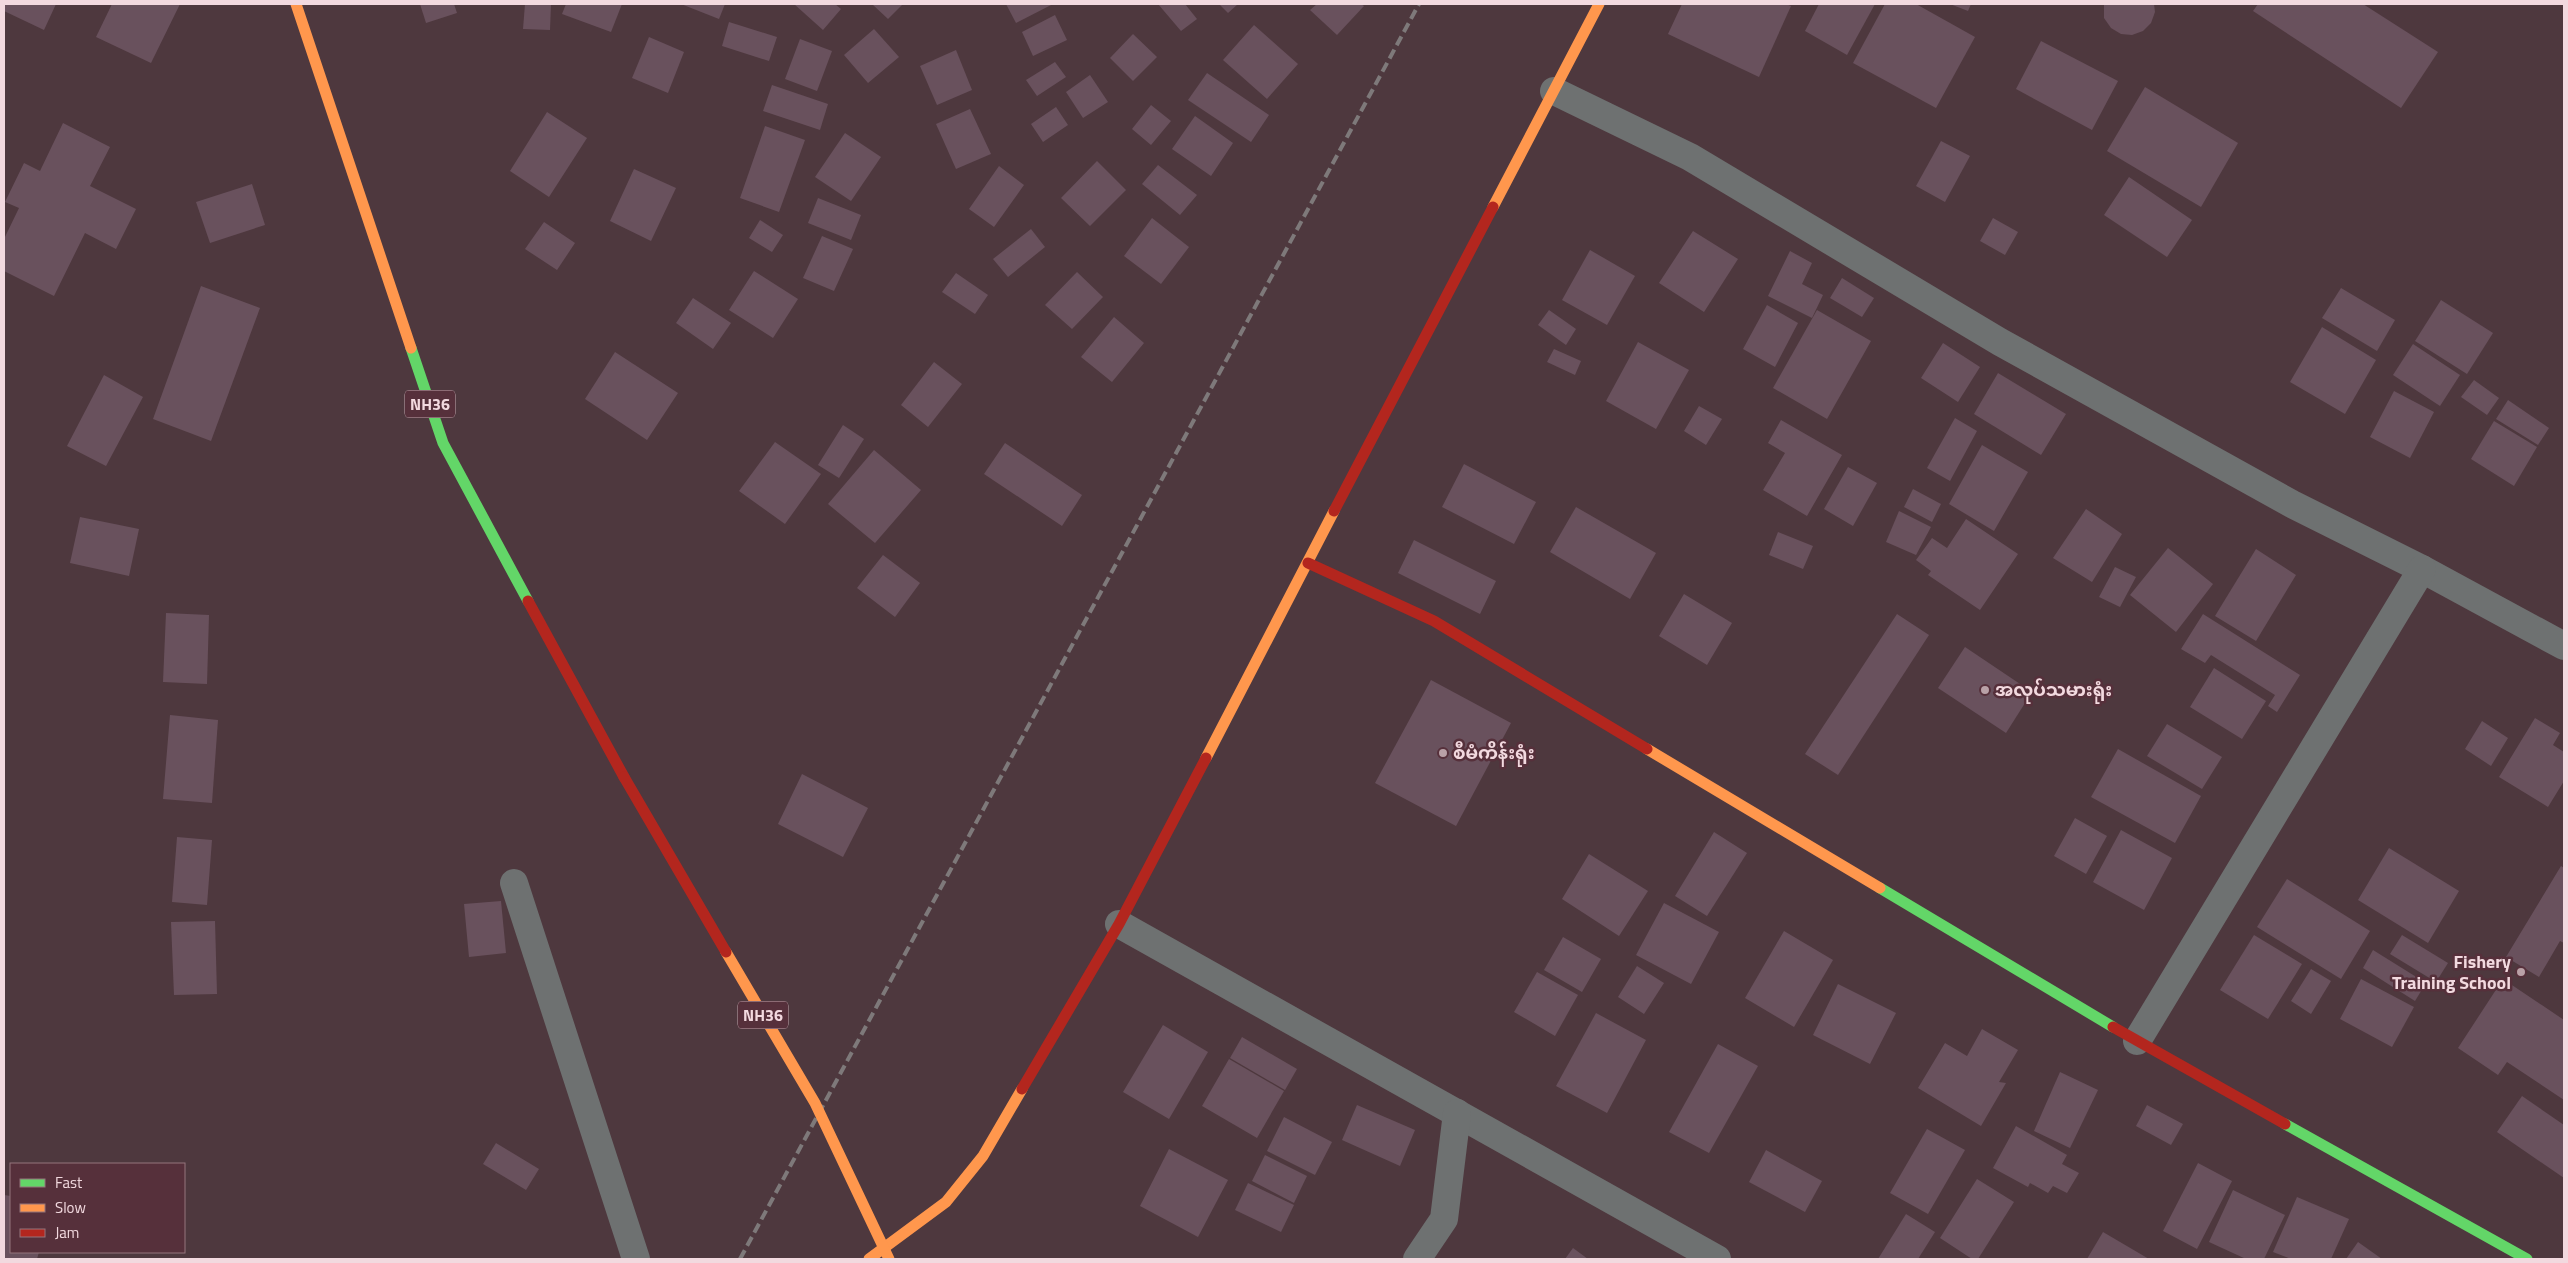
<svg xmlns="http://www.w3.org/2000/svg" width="2568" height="1263" viewBox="0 0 2568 1263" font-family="'Titillium Web','Noto Sans Myanmar',sans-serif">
<rect width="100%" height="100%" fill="#4e383e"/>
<g fill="#69515d">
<polygon points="4,4 56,4 44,30 4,11"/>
<polygon points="112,4 180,4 151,63 96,37"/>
<polygon points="420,4 454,4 457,13 426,23"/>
<polygon points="525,4 551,4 550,30 523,29"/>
<polygon points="566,4 622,4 611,32 562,14"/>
<polygon points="681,4 725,4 719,19"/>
<polygon points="794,4 835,4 841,9 823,30"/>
<polygon points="872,4 903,4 888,19"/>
<polygon points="1006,4 1053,4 1016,23"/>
<polygon points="1158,4 1185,4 1197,19 1181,31"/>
<polygon points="1219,4 1238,4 1228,13"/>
<polygon points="1317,4 1361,4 1364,6 1337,35 1310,10"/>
<polygon points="1682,4 1786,4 1791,6 1759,77 1668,34"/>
<polygon points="1819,4 1875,4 1847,55 1805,31"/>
<polygon points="1885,4 1916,4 1975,37 1936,108 1853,63"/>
<polygon points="1950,4 1971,4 1968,11"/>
<polygon points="2104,4 2154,4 2155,12 2151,23 2143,31 2132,35 2121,34 2111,28 2104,18"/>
<polygon points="2258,4 2363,4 2438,52 2401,108 2253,11"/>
<polygon points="1055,15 1067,40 1033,56 1022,32"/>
<polygon points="729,22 777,37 769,61 722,46"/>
<polygon points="1254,25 1298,64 1267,99 1223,60"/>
<polygon points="874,29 899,57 868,83 844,55"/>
<polygon points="1133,34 1157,57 1133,81 1110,58"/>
<polygon points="649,37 684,52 668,93 632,78"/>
<polygon points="800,39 832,51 817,91 785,79"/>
<polygon points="2041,41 2118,81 2092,130 2016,89"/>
<polygon points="956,50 972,90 937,105 920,66"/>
<polygon points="1055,62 1066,77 1037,96 1026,80"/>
<polygon points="1207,73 1269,115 1251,142 1188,100"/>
<polygon points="1090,75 1108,102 1083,118 1066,92"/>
<polygon points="772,85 828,104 820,130 763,111"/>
<polygon points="2145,87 2238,143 2201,207 2107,151"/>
<polygon points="1151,105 1171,121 1151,145 1132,129"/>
<polygon points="1056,107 1068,125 1043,142 1031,124"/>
<polygon points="970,109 991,154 956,169 936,124"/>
<polygon points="547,112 587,138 549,197 510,171"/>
<polygon points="1195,116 1233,143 1211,176 1172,149"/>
<polygon points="63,123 110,147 90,186 136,209 116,249 85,233 54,296 4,271 4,239 19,208 5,202 24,163 40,171"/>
<polygon points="765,126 805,140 779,212 740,198"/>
<polygon points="845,133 881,157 851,201 815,177"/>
<polygon points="1941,141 1970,156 1945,202 1916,186"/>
<polygon points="1097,161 1126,190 1090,226 1061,198"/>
<polygon points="1158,165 1197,195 1180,215 1142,184"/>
<polygon points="999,166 1024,185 994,227 969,209"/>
<polygon points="634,169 676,188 651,241 610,221"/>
<polygon points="2129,177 2192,220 2167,257 2104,215"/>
<polygon points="252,184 265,225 210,243 196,202"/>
<polygon points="818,198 861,215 851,240 808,223"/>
<polygon points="1152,218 1189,247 1161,284 1124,256"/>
<polygon points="1993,218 2018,232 2005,255 1980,241"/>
<polygon points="760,220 783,235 772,252 749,238"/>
<polygon points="544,222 575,243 557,270 525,249"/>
<polygon points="1031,229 1045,247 1008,277 993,259"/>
<polygon points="1693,231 1738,259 1704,312 1659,283"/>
<polygon points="822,236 853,249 834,291 803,278"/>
<polygon points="1590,250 1635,276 1607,325 1562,300"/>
<polygon points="1790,251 1812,263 1802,284 1823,295 1812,318 1768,296"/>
<polygon points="754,271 798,299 773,338 729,310"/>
<polygon points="1077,272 1103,297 1072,329 1045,305"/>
<polygon points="956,273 988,295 975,314 942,292"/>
<polygon points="1842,278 1874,298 1862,317 1830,298"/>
<polygon points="201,286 260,308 211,441 153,419"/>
<polygon points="2341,288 2395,320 2377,351 2322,318"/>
<polygon points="693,298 731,323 713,349 676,323"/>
<polygon points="2441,300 2493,333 2467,374 2415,341"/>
<polygon points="1767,305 1798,323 1775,367 1743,349"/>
<polygon points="1549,310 1576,329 1566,345 1538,325"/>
<polygon points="1817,310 1871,341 1827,419 1773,388"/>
<polygon points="1114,317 1144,343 1112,382 1081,357"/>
<polygon points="2322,327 2376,360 2345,414 2290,382"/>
<polygon points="1638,342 1689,370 1656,429 1606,401"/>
<polygon points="1943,343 1980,367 1958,402 1921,378"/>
<polygon points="2413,344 2460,375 2440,406 2393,375"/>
<polygon points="1554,349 1581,361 1575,375 1547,362"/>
<polygon points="615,352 678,393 647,440 585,399"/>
<polygon points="934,362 962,384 928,427 901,405"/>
<polygon points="1998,373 2066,414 2041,455 1974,414"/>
<polygon points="104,375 143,397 106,466 67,446"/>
<polygon points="2474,380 2499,398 2487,415 2461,397"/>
<polygon points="2394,391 2434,412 2410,458 2370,437"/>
<polygon points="2508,400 2549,428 2538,445 2496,419"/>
<polygon points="1699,406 1722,419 1706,445 1684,431"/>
<polygon points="1955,418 1977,431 1950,481 1927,468"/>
<polygon points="1781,420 1842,455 1807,516 1763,490 1785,453 1768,443"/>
<polygon points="2494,421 2537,447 2514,486 2471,459"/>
<polygon points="843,425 864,439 839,478 818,465"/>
<polygon points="775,442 821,474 785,524 739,491"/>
<polygon points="1005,443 1082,495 1062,526 984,474"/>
<polygon points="1982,445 2028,472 1994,531 1949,504"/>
<polygon points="874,450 921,490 875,543 828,504"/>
<polygon points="1464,464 1536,502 1514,544 1442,507"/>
<polygon points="1848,467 1877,483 1853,526 1824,509"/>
<polygon points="1913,489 1941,504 1932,522 1904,507"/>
<polygon points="1576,507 1656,553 1630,599 1550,552"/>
<polygon points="2086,509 2122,534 2092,582 2053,558"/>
<polygon points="1899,511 1931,527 1916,555 1886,542"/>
<polygon points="80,517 139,529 129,576 70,563"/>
<polygon points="1966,519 2018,554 1980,610 1928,575 1931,571 1916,560 1932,538 1947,548"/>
<polygon points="1778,532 1813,546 1803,569 1769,555"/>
<polygon points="1414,540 1496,581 1480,614 1398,573"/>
<polygon points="2168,548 2213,584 2176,632 2130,595"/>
<polygon points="2256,549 2296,575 2256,641 2215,616"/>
<polygon points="883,555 920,583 895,617 857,588"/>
<polygon points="2115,567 2136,577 2120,607 2099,597"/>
<polygon points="1684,594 1732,623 1707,665 1659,636"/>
<polygon points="166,613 209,615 207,684 163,682"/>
<polygon points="1897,614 1929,635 1838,775 1805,754"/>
<polygon points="2203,614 2300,675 2277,712 2268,706 2275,695 2211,655 2205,663 2181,649"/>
<polygon points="1965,647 2032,692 2006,733 1938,688"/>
<polygon points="2214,668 2266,701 2242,739 2190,707"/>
<polygon points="1431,680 1511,723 1456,826 1375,783"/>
<polygon points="170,715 218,720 212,803 163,799"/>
<polygon points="2535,718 2560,733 2553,745 2564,752 2564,781 2548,807 2499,777"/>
<polygon points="2482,721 2508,738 2491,766 2465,749"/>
<polygon points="2167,724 2222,757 2202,789 2147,756"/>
<polygon points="2118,749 2201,796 2175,843 2091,797"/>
<polygon points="802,774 868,808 843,857 778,824"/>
<polygon points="2075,818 2107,836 2086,874 2054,856"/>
<polygon points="2121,830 2172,858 2144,910 2093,882"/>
<polygon points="1714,832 1747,853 1707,916 1675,896"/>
<polygon points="177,837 212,840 207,905 172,902"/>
<polygon points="2389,848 2459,891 2428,943 2358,900"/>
<polygon points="1589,854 1648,891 1619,936 1562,899"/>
<polygon points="2561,866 2564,868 2564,943 2560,941 2539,977 2506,957"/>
<polygon points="2287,879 2370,931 2341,979 2257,927"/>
<polygon points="501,901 506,953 469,957 464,904"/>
<polygon points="1664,903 1719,932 1691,984 1636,955"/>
<polygon points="215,921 217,994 174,995 171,922"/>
<polygon points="1784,931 1833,960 1794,1027 1745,998"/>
<polygon points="2254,935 2302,964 2268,1019 2220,990"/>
<polygon points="2402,935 2448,963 2436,982 2390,954"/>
<polygon points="1563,937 1601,959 1582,992 1544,970"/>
<polygon points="2373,950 2426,983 2415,1001 2363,968"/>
<polygon points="1637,966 1664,983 1644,1014 1618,997"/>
<polygon points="2311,969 2331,981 2311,1014 2291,1001"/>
<polygon points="1537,972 1578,995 1555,1036 1514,1012"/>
<polygon points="2361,979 2414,1007 2392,1047 2340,1019"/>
<polygon points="2503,979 2564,1020 2564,1100 2507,1062 2498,1075 2458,1048"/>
<polygon points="1838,984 1896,1013 1870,1064 1813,1035"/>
<polygon points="1596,1013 1646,1040 1607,1113 1556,1086"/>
<polygon points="1163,1025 1208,1052 1169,1119 1123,1092"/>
<polygon points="1982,1029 2018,1050 1999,1082 2006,1083 1981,1126 1918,1088 1945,1043 1967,1056"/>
<polygon points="1242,1037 1297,1069 1285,1090 1230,1058"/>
<polygon points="1718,1044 1758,1066 1709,1153 1669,1132"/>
<polygon points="1229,1059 1284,1091 1257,1138 1202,1106"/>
<polygon points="2060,1072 2098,1090 2070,1148 2034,1131"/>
<polygon points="2522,1096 2564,1125 2564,1178 2497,1132"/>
<polygon points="1357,1105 1415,1130 1400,1166 1342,1140"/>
<polygon points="2147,1105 2183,1124 2171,1145 2136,1126"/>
<polygon points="1284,1117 1332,1142 1315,1175 1267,1151"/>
<polygon points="2016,1126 2067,1155 2062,1164 2079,1173 2067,1193 2053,1186 2048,1193 2030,1183 2028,1187 1993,1168"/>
<polygon points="1927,1129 1965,1150 1928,1214 1890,1193"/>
<polygon points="496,1143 539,1169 526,1190 483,1164"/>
<polygon points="1169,1149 1228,1180 1198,1237 1140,1206"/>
<polygon points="1766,1150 1822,1181 1805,1212 1749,1182"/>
<polygon points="1265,1155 1307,1176 1294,1203 1252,1181"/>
<polygon points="2198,1163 2232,1181 2197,1249 2163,1231"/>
<polygon points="1977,1179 2014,1202 1978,1259 1972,1259 1940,1238"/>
<polygon points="1248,1183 1294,1205 1281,1232 1235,1210"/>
<polygon points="2233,1190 2285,1215 2264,1259 2246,1259 2209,1242"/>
<polygon points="4,1195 11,1196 11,1252 39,1252 37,1259 4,1259"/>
<polygon points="2297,1197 2349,1219 2331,1259 2291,1259 2273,1252"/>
<polygon points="1906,1214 1935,1232 1918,1259 1878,1259"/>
<polygon points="2103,1232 2149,1259 2087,1259"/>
<polygon points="2358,1242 2382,1259 2346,1259"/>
<polygon points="1573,1248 1588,1259 1565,1259"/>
</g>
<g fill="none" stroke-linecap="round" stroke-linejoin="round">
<g stroke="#6e7171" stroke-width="28">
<polyline points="1554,91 1690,157 2000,342 2292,504 2422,569 2564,646"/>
<polyline points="514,883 636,1259"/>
<polyline points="1119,924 1717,1259"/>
<polyline points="2137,1041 2422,569"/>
<polyline points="1417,1259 1444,1219 1457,1113"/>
</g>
<g stroke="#63d668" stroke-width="11">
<polyline points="411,348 443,443 528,601"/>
<polyline points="1880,888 2113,1027"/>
<polyline points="2285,1124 2527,1259"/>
</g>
<g stroke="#ff974d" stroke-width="11">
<polyline points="296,4 411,348"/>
<polyline points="1493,207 1599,4"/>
<polyline points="1647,749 1880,888"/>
<polyline points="1206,758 1334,511"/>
<polyline points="869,1259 946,1202 983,1156 1022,1089"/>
</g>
<g stroke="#b3261e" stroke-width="11">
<polyline points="1334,511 1493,207"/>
<polyline points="1308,563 1434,621 1647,749"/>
<polyline points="528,601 624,777"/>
<polyline points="2113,1027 2285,1124"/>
<polyline points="1022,1089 1119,924 1206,758"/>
</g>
<polyline stroke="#7e797a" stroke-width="4" stroke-dasharray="10 5" stroke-linecap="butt" points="740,1259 1419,4"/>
<polyline stroke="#ff974d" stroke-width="11" points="726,952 815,1103 889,1259"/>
<polyline stroke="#b3261e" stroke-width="11" points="624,777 726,952"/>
</g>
<g fill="#b9a1a7" stroke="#56303b" stroke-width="2">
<circle cx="1985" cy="690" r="5"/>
<circle cx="1443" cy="753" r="5"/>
<circle cx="2521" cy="972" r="5"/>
</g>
<g text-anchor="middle" stroke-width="5" stroke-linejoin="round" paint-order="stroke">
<g fill="#56303b" stroke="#c3a6ae" stroke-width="1">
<rect x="405" y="390.5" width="50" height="27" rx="4"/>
<rect x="738" y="1001.5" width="50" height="27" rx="4"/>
</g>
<g font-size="16" font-weight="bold" fill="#f2d9df">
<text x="430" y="410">NH36</text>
<text x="763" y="1021">NH36</text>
</g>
<g font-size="18" font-weight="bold" fill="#f2d9df" stroke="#56303b" text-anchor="start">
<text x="1995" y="696">အလုပ်သမားရုံး</text>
<text x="1453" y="759">စီမံကိန်းရုံး‌</text>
<text x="2511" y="968" text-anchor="end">Fishery<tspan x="2511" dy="21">Training School</tspan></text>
</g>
</g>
<rect width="2568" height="1263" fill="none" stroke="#f2d9df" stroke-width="10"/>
<rect x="10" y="1163" width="175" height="90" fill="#56303b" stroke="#94747d"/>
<rect x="20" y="1179" width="25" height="8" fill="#63d668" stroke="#94747d"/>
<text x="55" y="1188" font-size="15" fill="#f2d9df">Fast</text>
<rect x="20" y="1204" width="25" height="8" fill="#ff974d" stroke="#94747d"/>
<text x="55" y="1213" font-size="15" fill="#f2d9df">Slow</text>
<rect x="20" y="1229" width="25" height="8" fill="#b3261e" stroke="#94747d"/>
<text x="55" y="1238" font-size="15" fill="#f2d9df">Jam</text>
</svg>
